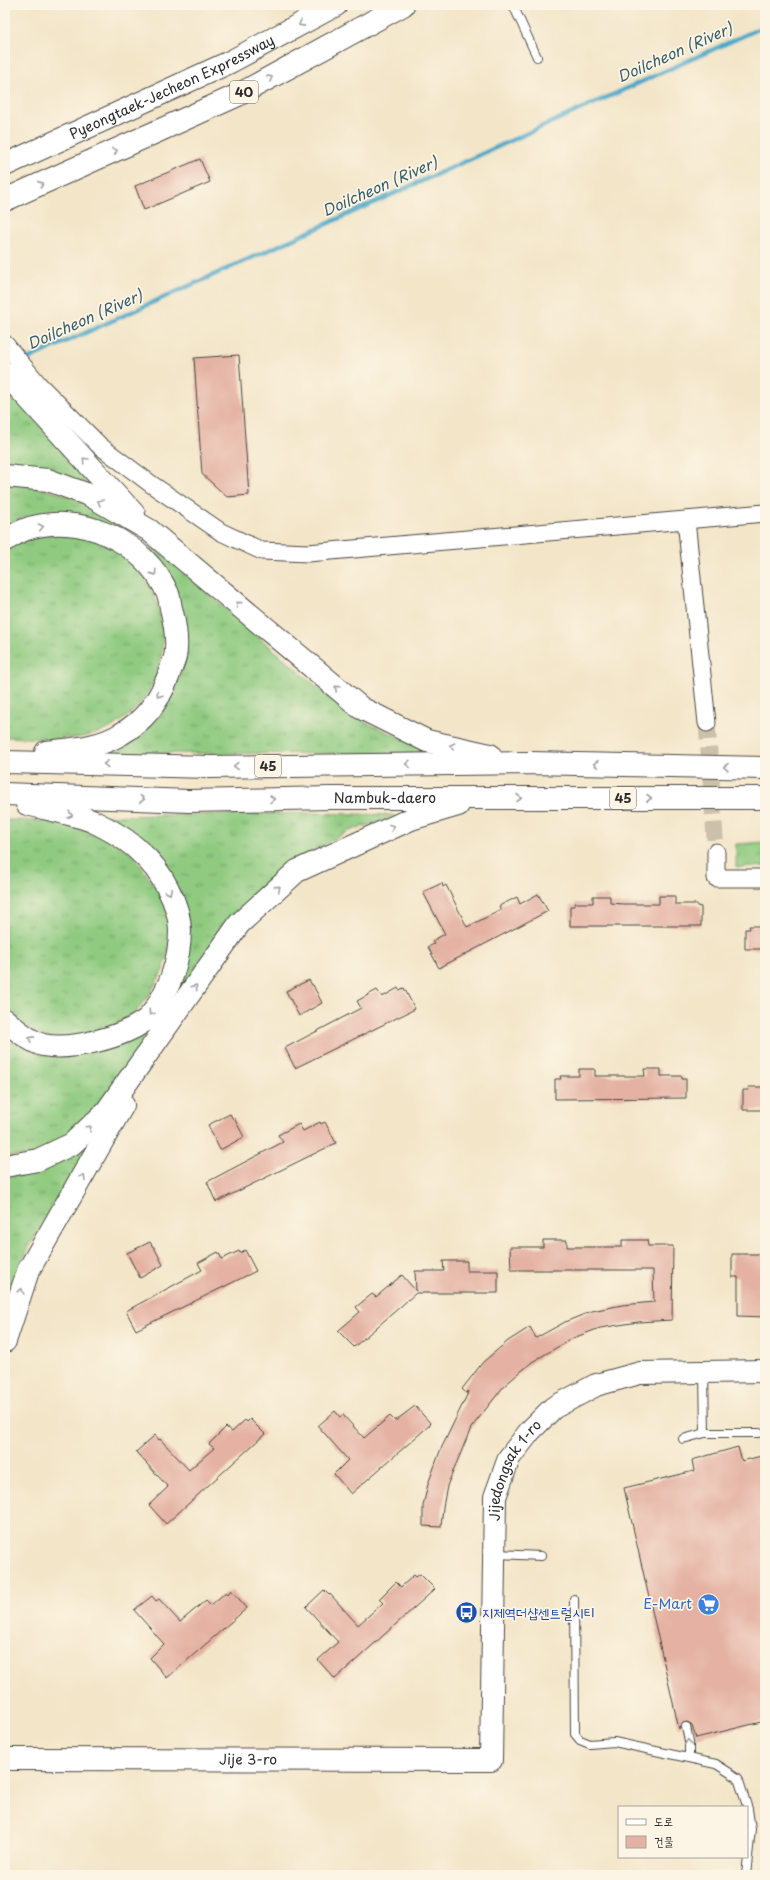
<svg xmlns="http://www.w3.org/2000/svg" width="770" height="1880" viewBox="0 0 770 1880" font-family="'Playpen Sans','Poor Story',sans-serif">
<defs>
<pattern id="grass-tufts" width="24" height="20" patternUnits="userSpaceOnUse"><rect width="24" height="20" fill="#8fca80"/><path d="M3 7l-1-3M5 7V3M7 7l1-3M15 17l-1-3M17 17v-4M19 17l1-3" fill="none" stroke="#75a469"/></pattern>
</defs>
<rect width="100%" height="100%" fill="#fcf5e5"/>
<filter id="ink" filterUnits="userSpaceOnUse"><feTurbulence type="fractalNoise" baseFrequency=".025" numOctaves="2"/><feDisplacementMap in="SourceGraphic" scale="8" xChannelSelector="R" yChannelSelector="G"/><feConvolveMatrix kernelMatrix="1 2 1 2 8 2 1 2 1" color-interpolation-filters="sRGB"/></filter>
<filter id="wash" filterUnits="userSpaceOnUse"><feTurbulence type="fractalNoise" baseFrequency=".012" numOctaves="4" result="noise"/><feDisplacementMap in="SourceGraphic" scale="16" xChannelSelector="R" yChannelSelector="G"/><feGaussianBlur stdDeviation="0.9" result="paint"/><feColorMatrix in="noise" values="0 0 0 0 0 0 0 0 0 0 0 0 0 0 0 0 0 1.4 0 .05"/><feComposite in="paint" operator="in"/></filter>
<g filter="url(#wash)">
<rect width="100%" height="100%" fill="#f3e5c8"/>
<g fill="url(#grass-tufts)" stroke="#5d7a56">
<polygon points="5,387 95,487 5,466"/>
<path d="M5,485H27L73,497L128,529L124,534C93,523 62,507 28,516C20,518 13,522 5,525Z"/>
<path d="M72,533C83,536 100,538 109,544C118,550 136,563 141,572C176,622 169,692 115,725C83,745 40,738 5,737V548L34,536Z"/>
<polygon points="151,548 157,550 337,704 367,723 437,754 111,753 131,742 150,726 163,710 173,693 182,668 148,551"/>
<polygon points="315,813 394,815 394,817 349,831 296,860 123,1082 65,1141 31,1156 5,1157 5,1036 41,1054 80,1053 173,992 179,900 98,816"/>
<polygon points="5,820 51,821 99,832 132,854 164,899 171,931 168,953 163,970 151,992 136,1012 108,1029 78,1039 42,1037 21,1024 5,1008"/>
<polygon points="765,842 765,866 736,867 736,844"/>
<path d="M89,1143L90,1144C59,1196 23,1247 5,1305V1177L22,1173Z"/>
</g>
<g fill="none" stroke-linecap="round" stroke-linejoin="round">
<polyline stroke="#49a7c8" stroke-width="4.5" points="23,361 765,26"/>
</g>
<g id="blocks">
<g fill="#e4b1a2">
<polygon points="200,159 210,182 144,210 135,186"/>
<polygon points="239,355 249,495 227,497 202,474 194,358"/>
<polygon points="442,883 443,887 446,885 467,927 501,910 499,906 517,897 520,904 538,894 548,911 439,968 428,947 434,944 432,941 445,934 423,892"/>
<polygon points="593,896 610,896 610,903 623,904 659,904 659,896 675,896 675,904 697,904 697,906 701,907 701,926 570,926 570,906 575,906 575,903 593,903"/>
<polygon points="749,926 765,926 765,949 745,949 745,929 750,929"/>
<polygon points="309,980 312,985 313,985 322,1003 299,1016 286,991"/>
<polygon points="398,988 399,990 404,988 415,1009 295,1068 285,1048 361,1008 357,1001 377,990 382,997"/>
<polygon points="579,1069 595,1069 595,1076 645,1076 644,1069 661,1069 661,1076 682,1076 682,1079 686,1079 686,1098 555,1099 555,1079 561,1079 560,1076 579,1076"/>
<polygon points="748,1087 765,1087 765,1110 743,1110 743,1090 749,1090"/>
<polygon points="230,1114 233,1119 234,1118 244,1137 220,1150 208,1125"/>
<polygon points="320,1122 321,1124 325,1122 336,1143 216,1202 207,1182 283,1142 278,1135 299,1124 303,1131"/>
<polygon points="543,1240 567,1240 567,1247 622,1247 622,1240 647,1240 648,1246 673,1246 672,1320 638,1322 600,1328 573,1338 532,1362 504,1386 471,1428 447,1486 443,1507 441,1527 423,1526 423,1506 428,1484 440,1451 469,1391 466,1393 462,1389 483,1362 508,1341 530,1327 536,1338 565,1322 592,1311 622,1305 654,1302 653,1270 511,1270 510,1247 543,1247"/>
<polygon points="150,1242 153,1247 154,1247 163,1265 140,1278 127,1253"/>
<polygon points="245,1250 256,1271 136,1330 126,1311 202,1270 198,1263 218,1252 222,1259 239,1251 240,1253"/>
<polygon points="732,1254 765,1254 765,1317 738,1316 738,1277 732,1277"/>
<polygon points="443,1261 467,1261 467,1271 498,1271 498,1293 416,1293 354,1347 338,1331 360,1312 356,1307 372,1294 376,1297 402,1275 416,1291 415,1271 444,1271"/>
<polygon points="415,1406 431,1424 351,1494 334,1474 348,1460 318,1426 335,1411 340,1417 343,1415 364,1438 390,1416 395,1421"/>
<polygon points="250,1419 265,1434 166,1524 149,1505 168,1487 136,1452 155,1435 159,1440 160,1439 189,1470 214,1448 209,1444 226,1427 232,1432 245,1420 247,1422"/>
<polygon points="738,1447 742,1461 765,1455 765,1721 696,1738 692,1726 688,1722 683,1723 679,1729 624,1488 694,1471 692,1460"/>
<polygon points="420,1574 435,1589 335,1679 318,1660 338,1642 306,1607 324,1590 329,1595 330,1594 358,1625 383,1603 379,1599 396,1582 401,1587 414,1575 416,1577"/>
<polygon points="231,1590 247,1608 167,1678 150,1658 164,1644 134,1610 152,1596 156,1601 159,1599 180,1622 206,1600 211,1605 226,1592 228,1594"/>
</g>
</g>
</g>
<g filter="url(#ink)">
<use href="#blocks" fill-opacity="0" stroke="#494743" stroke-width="1"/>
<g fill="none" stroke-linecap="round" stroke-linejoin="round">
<polyline stroke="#cbc0a9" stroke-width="17" stroke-dasharray="17 8" stroke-linecap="butt" points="707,723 716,852"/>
<defs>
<g id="lane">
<polyline points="513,5 537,57"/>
<polyline points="704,1372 705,1433"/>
<polyline points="683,1439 705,1433 759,1433"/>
<polyline points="495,1554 541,1556"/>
<polyline points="574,1599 575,1734 580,1740 590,1744 614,1742 716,1764 738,1778 748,1809 751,1829 746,1875"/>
<polyline points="686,1727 689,1741 689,1758"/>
</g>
<g id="street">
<polyline points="5,344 39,385 100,446 151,484 221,532 262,551 308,553 765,513"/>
<polyline points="686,520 707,723"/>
<polyline points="716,852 716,878 765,878"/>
</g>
<g id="secondary">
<path id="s1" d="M5,1759L491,1760L495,1497L509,1458L530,1431L553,1408L596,1385L640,1373L765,1371"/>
</g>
<g id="highway">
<path id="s2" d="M5,165L230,62L336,5"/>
<polyline points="5,200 238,95 403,5"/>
<polyline points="5,373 134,514"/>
<polyline points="5,476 48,480 89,495 149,530 361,708 427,741 490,755"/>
<path d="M5,540C11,537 17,533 24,530C79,510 145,541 168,594C170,599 170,606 172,612C175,625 178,643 175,657C173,664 170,670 168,677C159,701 144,721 121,734C99,748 71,749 46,752"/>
<polyline points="5,762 210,767 531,763 765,768"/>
<path id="s3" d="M5,794L189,801L330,798H765"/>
<path d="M5,1020C14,1028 31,1042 43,1045C71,1051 123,1037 146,1020C156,1012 168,987 172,976C177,961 180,946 180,931C180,904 160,869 140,852C127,839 109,829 92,821C76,814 46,809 27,804"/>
<polyline points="5,1166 38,1160 72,1144 106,1112 239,924 297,871 411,819 458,805"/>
<polyline points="5,1341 28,1271 123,1105"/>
</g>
</defs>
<use href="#lane" stroke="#494743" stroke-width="10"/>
<use href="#street" stroke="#494743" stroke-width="19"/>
<use href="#secondary" stroke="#494743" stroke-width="24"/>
<use href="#highway" stroke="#494743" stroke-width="24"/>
<use href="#lane" stroke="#fff" stroke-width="8"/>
<use href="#street" stroke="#fff" stroke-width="17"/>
<use href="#secondary" stroke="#fff" stroke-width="22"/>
<use href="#highway" stroke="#fff" stroke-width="22"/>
</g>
<defs><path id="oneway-chevron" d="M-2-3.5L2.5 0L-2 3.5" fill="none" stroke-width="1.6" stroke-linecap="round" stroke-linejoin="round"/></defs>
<g stroke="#a0a0a0">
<use href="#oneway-chevron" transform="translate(301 24) rotate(151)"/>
<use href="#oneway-chevron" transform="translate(270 78) rotate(-29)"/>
<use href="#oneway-chevron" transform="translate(115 151) rotate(-24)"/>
<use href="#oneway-chevron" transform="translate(41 184) rotate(-24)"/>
<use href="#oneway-chevron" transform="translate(85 460) rotate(-133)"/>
<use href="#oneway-chevron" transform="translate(100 502) rotate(-150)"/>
<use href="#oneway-chevron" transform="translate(41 527) rotate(-12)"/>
<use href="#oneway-chevron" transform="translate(154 573) rotate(56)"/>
<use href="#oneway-chevron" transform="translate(238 604) rotate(-140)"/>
<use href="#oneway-chevron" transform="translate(337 688) rotate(-140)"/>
<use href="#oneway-chevron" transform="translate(159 695) rotate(123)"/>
<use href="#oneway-chevron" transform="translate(452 746) rotate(-167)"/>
<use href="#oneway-chevron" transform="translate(106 764) rotate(-179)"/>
<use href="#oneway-chevron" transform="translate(408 764) rotate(179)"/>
<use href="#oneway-chevron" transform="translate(596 764) rotate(-179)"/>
<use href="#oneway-chevron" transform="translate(236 766) rotate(179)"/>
<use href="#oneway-chevron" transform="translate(726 767) rotate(-179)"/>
<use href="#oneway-chevron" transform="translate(519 798)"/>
<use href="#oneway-chevron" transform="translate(649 798)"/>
<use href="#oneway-chevron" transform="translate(142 799) rotate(2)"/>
<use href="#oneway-chevron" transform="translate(272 799) rotate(-1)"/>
<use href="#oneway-chevron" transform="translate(70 815) rotate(15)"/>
<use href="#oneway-chevron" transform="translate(392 827) rotate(-23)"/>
<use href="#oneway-chevron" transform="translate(278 888) rotate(-42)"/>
<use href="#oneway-chevron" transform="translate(169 892) rotate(63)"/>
<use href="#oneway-chevron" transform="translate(195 987) rotate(-55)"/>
<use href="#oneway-chevron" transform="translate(151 1013) rotate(124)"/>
<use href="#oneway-chevron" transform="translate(31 1039) rotate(-151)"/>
<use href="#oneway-chevron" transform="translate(89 1128) rotate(-43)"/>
<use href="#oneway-chevron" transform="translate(83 1177) rotate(-60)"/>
<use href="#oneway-chevron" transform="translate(21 1291) rotate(-72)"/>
<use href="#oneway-chevron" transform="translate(688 1742) rotate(-96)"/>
</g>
</g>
<defs>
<symbol id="supermarket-disc" viewBox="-11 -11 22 22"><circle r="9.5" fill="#3f7fe0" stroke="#fcf5e5"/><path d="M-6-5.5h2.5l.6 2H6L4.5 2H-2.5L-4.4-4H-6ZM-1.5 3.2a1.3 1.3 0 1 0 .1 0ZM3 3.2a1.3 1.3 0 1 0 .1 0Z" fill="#fff"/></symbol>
<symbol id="bus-disc" viewBox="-11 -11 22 22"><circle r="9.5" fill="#1a4fb4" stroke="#fcf5e5"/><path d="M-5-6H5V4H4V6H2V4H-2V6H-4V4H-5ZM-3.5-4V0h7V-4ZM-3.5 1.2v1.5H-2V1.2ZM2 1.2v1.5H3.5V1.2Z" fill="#fff"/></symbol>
</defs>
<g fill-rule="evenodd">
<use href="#supermarket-disc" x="696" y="1592" width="25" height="25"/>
<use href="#bus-disc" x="454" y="1600" width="25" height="25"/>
</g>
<g text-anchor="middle" stroke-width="3.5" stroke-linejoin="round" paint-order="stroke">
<g fill="#fcf5e5" stroke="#6a6863" stroke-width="1">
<rect x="230" y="81" width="28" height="22" rx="3"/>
<rect x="255" y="755" width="26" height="22" rx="3"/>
<rect x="610" y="787" width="26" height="22" rx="3"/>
</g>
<g font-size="13" font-weight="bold" fill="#2b2b2b">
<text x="244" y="97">40</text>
<text x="268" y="771">45</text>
<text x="623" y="803">45</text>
</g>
<g font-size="14" fill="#2b2b2b" stroke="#fcf5e5">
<text dy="5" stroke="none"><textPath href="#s2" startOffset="184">Pyeongtaek-Jecheon Expressway</textPath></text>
<text dy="5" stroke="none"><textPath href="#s3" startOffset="380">Nambuk-daero</textPath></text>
<text dy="5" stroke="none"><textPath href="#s1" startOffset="781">Jijedongsak 1-ro</textPath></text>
<text dy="5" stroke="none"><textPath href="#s1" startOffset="243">Jije 3-ro</textPath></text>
</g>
<g font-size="14" fill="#366cbe" stroke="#fcf5e5" text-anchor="end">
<text x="692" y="1609">E-Mart</text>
</g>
<g font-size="14" fill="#164399" stroke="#fcf5e5" text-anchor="start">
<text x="482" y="1618">지제역더샵센트럴시티</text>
</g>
<g font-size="15" font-style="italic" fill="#375d6a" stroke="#fcf5e5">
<text transform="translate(675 53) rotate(-24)" y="5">Doilcheon (River)</text>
<text transform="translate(380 187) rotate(-24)" y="5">Doilcheon (River)</text>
<text transform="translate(85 320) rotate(-24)" y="5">Doilcheon (River)</text>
</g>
</g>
<rect width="770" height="1880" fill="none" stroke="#fcf5e5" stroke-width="20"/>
<rect x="618" y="1806" width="130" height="52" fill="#fcf5e5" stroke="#a8a49b"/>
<rect x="626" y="1819" width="20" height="6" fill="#ffffff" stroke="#a8a49b"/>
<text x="654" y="1826" font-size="12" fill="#2b2b2b">도로</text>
<rect x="626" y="1836" width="20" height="12" fill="#e4b1a2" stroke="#a8a49b"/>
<text x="654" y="1846" font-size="12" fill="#2b2b2b">건물</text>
</svg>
